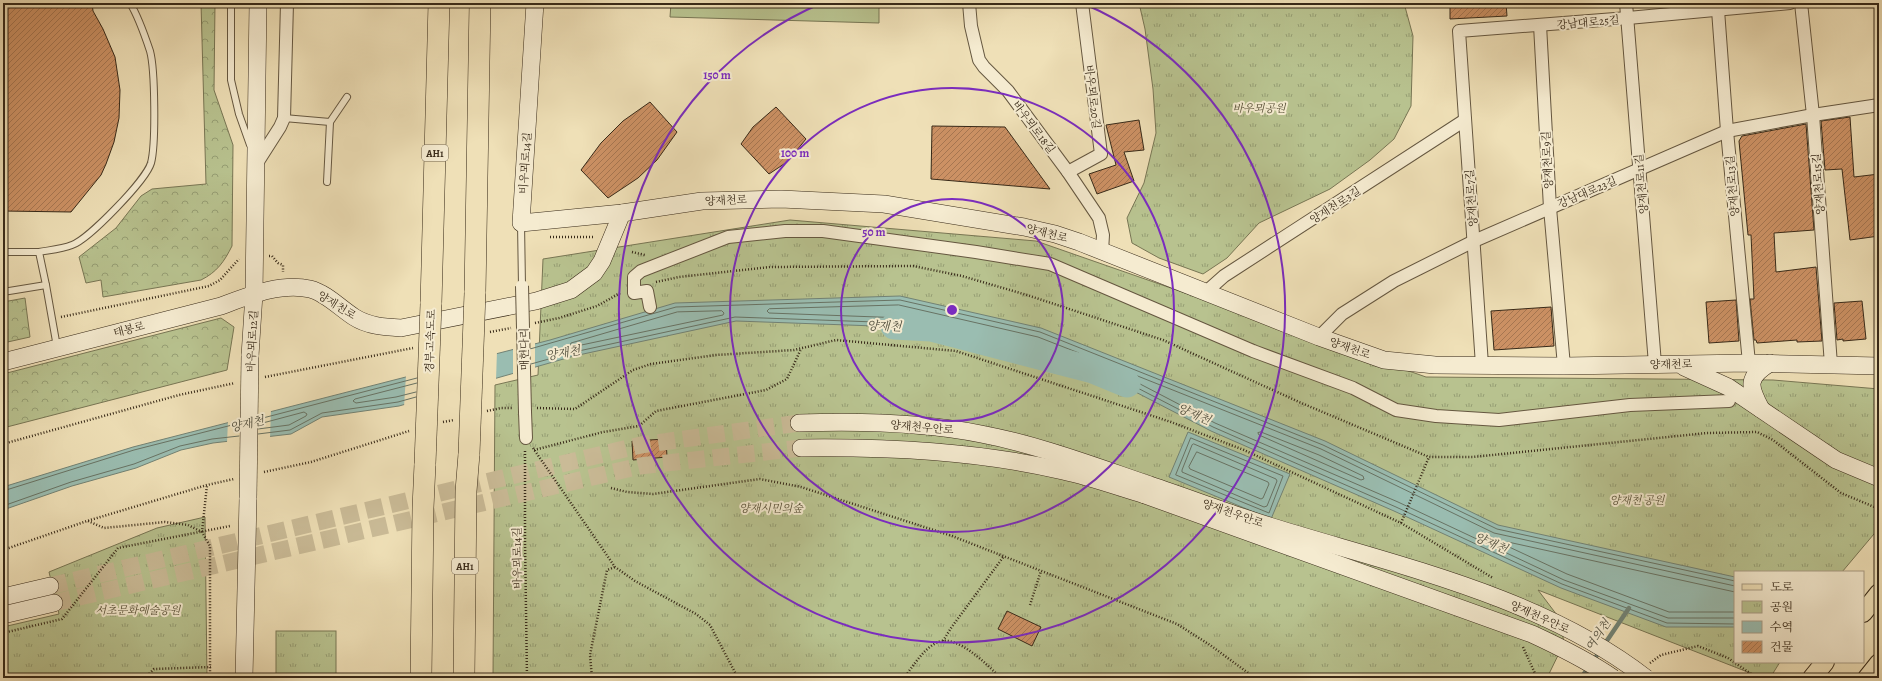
<svg xmlns="http://www.w3.org/2000/svg" width="1882" height="681" viewBox="0 0 1882 681" font-family="Alegreya,'Noto Serif KR',serif">
<defs>
<pattern id="forest-crowns" width="20" height="18" patternUnits="userSpaceOnUse"><rect width="20" height="18" fill="#b8c28f"/><path d="M2 6a3 3 0 1 1 6 0M12 15a3 3 0 1 1 6 0" fill="none" stroke="#969e74"/></pattern>
<pattern id="park-tufts" width="24" height="20" patternUnits="userSpaceOnUse"><rect width="24" height="20" fill="#b8c28f"/><path d="M3 7l-1-3M5 7V3M7 7l1-3M15 17l-1-3M17 17v-4M19 17l1-3" fill="none" stroke="#969e74"/></pattern>
<pattern id="building-hatch" width="6" height="6" patternUnits="userSpaceOnUse"><rect width="6" height="6" fill="#cc9164"/><path d="M-1 1l2-2M0 6l6-6M5 7l2-2" fill="none" stroke="#a67651"/></pattern>
</defs>
<rect width="100%" height="100%" fill="#efe0b7"/>
<filter id="stains"><feTurbulence type="fractalNoise" baseFrequency=".005" numOctaves="4"/><feColorMatrix values="0 0 0 0 .2 0 0 0 0 .09 0 0 0 0 .02 0 0 0 .5 -.17"/></filter>
<radialGradient id="worn" r=".72"><stop offset=".6" stop-color="#630" stop-opacity="0"/><stop offset="1" stop-color="#630" stop-opacity=".3"/></radialGradient>
<polygon fill="#b8c28f" stroke="#787654" points="671,3 879,3 879,23 670,17"/>
<g fill="url(#forest-crowns)" stroke="#787654">
<path d="M201,3H215L214,90L233,145L232,246C224,262 217,272 201,280L103,297L101,280L86,283L79,257L116,228L141,196L152,189L206,184Z"/>
<polygon points="25,298 30,337 3,343 3,302"/>
<polygon points="221,318 234,327 227,370 3,428 3,374"/>
</g>
<g fill="url(#park-tufts)" stroke="#787654">
<polygon points="1139,3 1404,3 1413,36 1411,106 1394,139 1370,160 1330,189 1259,223 1227,258 1203,274 1159,258 1132,243 1127,218 1144,183 1156,133 1153,89 1145,29"/>
<polygon points="790,220 1036,241 1426,377 1773,380 1879,389 1879,528 1842,572 1735,572 1735,662 1780,662 1770,678 1763,678 1538,590 1560,619 1564,643 1547,678 493,678 495,385 538,375 543,259"/>
<polygon points="205,517 207,678 3,678 3,627 59,614 49,572 157,528"/>
<rect x="276" y="631" width="60" height="47"/>
</g>
<g fill="#9abdb1" stroke="#728274">
<polygon points="900,296 1041,328 1325,441 1498,525 1735,577 1735,627 1666,627 1561,588 1394,511 1211,431 1093,370 931,328 736,321 574,356 399,406 322,417 291,434 213,443 181,450 136,468 72,486 3,510 3,487 133,447 550,340 675,303"/>
<polygon points="1188,432 1290,474 1271,519 1169,477"/>
</g>
<g fill="#efe0b7">
<polygon points="535,342 535,369 513,375 513,347"/>
<polygon points="497,351 496,380 404,407 406,375"/>
<polygon points="271,409 270,438 227,443 228,420"/>
<polygon points="1863,603 1879,607 1879,641 1863,637"/>
</g>
<g fill="none" stroke-linecap="round" stroke-linejoin="round">
<g stroke="#687364" stroke-width="1">
<polygon points="899,305 1038,337 1079,353 1080,355 1078,357 932,319 769,313 767,311 769,309"/>
<polygon points="722,311 724,313 723,315 572,347 570,345 571,343 677,312"/>
<polyline points="530,349 676,307 900,300 1040,332 1323,445 1497,529 1735,581"/>
<polyline points="531,364 574,352 735,317 932,324 1095,366 1213,427 1396,507 1562,584 1667,623 1735,624"/>
<polyline points="416,392 396,397 356,403 353,401 355,399 417,383"/>
<polyline points="259,419 417,378"/>
<polyline points="258,429 289,425 306,416 307,414 304,412 259,424"/>
<polygon points="1261,432 1319,455 1363,476 1364,479 1361,480 1259,435 1258,433"/>
<polyline points="258,434 290,430 322,413 398,402 416,397"/>
<polygon points="1191,438 1283,476 1269,513 1176,475"/>
<polygon points="1194,444 1276,479 1277,481 1267,506 1264,507 1182,472 1182,470 1192,445"/>
<polygon points="1197,452 1268,482 1269,484 1263,498 1261,499 1190,469 1189,467"/>
<polyline points="3,491 134,450 240,423"/>
<polyline points="3,506 71,482 134,464 180,446 212,439 239,436"/>
<polyline points="1735,586 1494,533 1321,449 1120,369 1118,370 1119,373 1215,423 1398,502 1564,580 1668,618 1735,618"/>
<polyline points="1735,592 1508,542 1505,544 1507,546 1567,574 1669,612 1735,612"/>
</g>
<g stroke="#728274" stroke-width="4.5">
<polyline points="1604,645 1629,608"/>
<polyline points="1581,678 1600,651"/>
</g>
<polyline stroke="#9abdb1" stroke-width="27" points="894,326 931,328 1093,370 1127,384"/>
</g>
<g fill="url(#building-hatch)" stroke="#372918">
<polygon points="3,3 92,3 93,11 103,29 115,57 120,90 119,118 114,142 106,164 101,175 71,212 3,211"/>
<polygon points="1450,3 1506,3 1507,16 1450,19"/>
<polygon points="650,102 677,132 657,160 638,178 608,198 581,170 601,143 623,121"/>
<polygon points="776,107 806,139 787,162 769,174 741,144 753,127"/>
<polygon points="1850,117 1854,177 1879,174 1879,236 1850,240 1842,169 1825,170 1821,121"/>
<polygon points="1139,120 1144,150 1124,152 1134,181 1097,194 1089,174 1116,165 1106,125"/>
<polygon points="1806,124 1814,230 1774,233 1776,272 1816,267 1822,341 1797,342 1797,340 1757,343 1756,340 1754,340 1750,299 1754,299 1751,235 1748,235 1739,141 1742,136"/>
<polygon points="932,126 1005,127 1050,189 931,179"/>
<polygon points="1736,300 1739,341 1709,343 1706,302"/>
<polygon points="1862,301 1866,339 1843,341 1843,339 1837,340 1834,303"/>
<polygon points="1551,307 1554,346 1494,350 1491,311"/>
<polygon points="666,439 667,457 633,460 632,441"/>
<polygon points="1007,611 1041,627 1032,646 998,629"/>
</g>
<g fill="none" stroke-linecap="round" stroke-linejoin="round">
<g stroke="#cabb97" stroke-width="17" stroke-dasharray="17 8" stroke-linecap="butt">
<polyline points="50,586 641,445 799,423"/>
<polyline points="54,603 640,466 801,448"/>
</g>
<defs>
<g id="lane">
<polyline points="231,3 231,80 239,114 250,145"/>
<polyline points="284,118 330,122"/>
<polyline points="327,182 330,122 347,97"/>
<polyline points="521,223 522,286"/>
<polyline points="3,252 39,252"/>
<path d="M46,285L39,252C50,250 62,249 72,245C89,239 146,180 151,163C156,144 155,69 150,51C145,36 138,16 130,3"/>
<polyline points="3,292 46,285 57,347"/>
</g>
<g id="street">
<polyline points="969,3 971,26 979,60 984,67 1008,91 1068,172 1099,218 1103,235 1102,251"/>
<polyline points="1626,3 1655,364"/>
<polyline points="1801,3 1813,115 1831,365"/>
<polyline points="1718,10 1727,131 1749,363"/>
<polyline points="1540,25 1550,208 1564,366"/>
<polyline points="257,163 280,127 284,118 287,3"/>
<polyline points="1068,172 1101,154 1082,3"/>
<polyline points="1206,292 1224,276 1465,120"/>
<polyline points="650,307 647,291 634,293 634,277 641,271 728,237 785,231 823,231 976,252 1050,264 1253,351 1353,388 1396,410 1436,416 1499,420 1630,405 1729,401"/>
<polyline points="1319,337 1342,314 1394,281 1474,241 1727,131 1813,115 1879,105"/>
<polyline points="1482,365 1459,31 1628,18 1790,3"/>
<polyline points="525,412 526,438"/>
</g>
<g id="secondary">
<polyline points="535,3 521,223 622,213 702,201 781,199 884,204 1024,227 1055,234 1079,242 1319,337 1384,360 1435,365 1564,366 1749,363 1879,366"/>
<polyline points="250,356 254,294 258,3"/>
<path d="M3,362L221,306C248,296 281,282 310,289C326,293 340,308 354,317C368,326 384,327 401,328L536,301L571,290L594,273L602,261L622,213"/>
<polyline points="1684,367 1728,387 1836,460 1879,478"/>
<path d="M1761,409C1749,386 1746,378 1770,363"/>
<path d="M799,423C859,421 922,422 981,434C1039,445 1094,466 1150,485"/>
<path d="M801,448C889,447 977,451 1063,471C1091,477 1118,487 1145,495"/>
<polyline points="3,597 50,586"/>
<polyline points="3,615 54,603"/>
<polyline points="244,678 248,498"/>
</g>
<g id="primary">
<polyline points="1863,613 1879,593"/>
<polyline points="1812,678 1825,662"/>
<polyline points="1867,678 1879,663"/>
</g>
<g id="highway">
<polyline points="475,293 480,3"/>
<polyline points="431,304 439,3"/>
<polyline points="421,678 423,508 425,464"/>
<polyline points="464,678 466,491 469,454"/>
</g>
</defs>
<use href="#lane" stroke="#655740" stroke-width="8"/>
<use href="#street" stroke="#655740" stroke-width="14"/>
<use href="#secondary" stroke="#372918" stroke-width="18"/>
<use href="#primary" stroke="#372918" stroke-width="20"/>
<use href="#highway" stroke="#372918" stroke-width="22"/>
<g stroke="#372918" stroke-width="2.5" stroke-dasharray="1 2" stroke-linecap="butt">
<polyline points="550,237 595,237"/>
<polyline points="632,252 645,255"/>
<polyline points="269,256 272,256 278,263 283,265 283,272"/>
<polyline points="656,282 679,277 770,267 913,266 962,276 1027,295 1163,340 1299,402 1429,457 1473,457 1707,433 1757,432 1773,440 1841,493 1879,509"/>
<polyline points="61,317 209,286 220,280 239,259"/>
<polyline points="535,323 559,318 597,306 620,293"/>
<polyline points="490,332 511,328"/>
<polyline points="265,377 413,348"/>
<polyline points="537,408 575,409 633,370 651,364 716,355 794,350 836,340 956,351 1171,422 1244,450 1401,523 1493,578"/>
<polyline points="487,411 501,408 512,408"/>
<polyline points="443,422 454,420"/>
<polyline points="3,444 179,395 235,383"/>
<polyline points="533,448 615,567 635,581 696,614 710,625 738,678"/>
<polyline points="534,450 603,432 639,426 656,411 766,390 787,379 801,349"/>
<polyline points="525,451 525,541 527,678"/>
<polyline points="264,472 311,462 409,431"/>
<polyline points="611,488 627,492 653,494 760,479 801,487 952,536 1177,624 1210,645 1255,678"/>
<polyline points="88,521 104,528 165,522 188,525 202,532 210,546 210,678"/>
<polyline points="1401,523 1429,457"/>
<polyline points="202,532 207,485"/>
<polyline points="3,550 87,521 207,485 234,479"/>
<polyline points="1030,605 1041,571"/>
<polyline points="3,633 62,619 118,548 230,526"/>
<polyline points="943,641 951,628 1004,556"/>
<polyline points="1523,647 1537,678"/>
<polyline points="1650,663 1661,655 1698,646 1728,658 1757,678"/>
<polyline points="145,678 154,669 211,667"/>
<polyline points="592,678 590,655 607,570 615,567"/>
<path d="M904,678C913,666 924,648 938,642C958,634 988,666 1001,678"/>
</g>
<use href="#lane" stroke="#f5ebd0" stroke-width="6"/>
<use href="#street" stroke="#f5ebd0" stroke-width="12"/>
<use href="#secondary" stroke="#f5ebd0" stroke-width="17"/>
<use href="#primary" stroke="#efe0b7" stroke-width="18"/>
<use href="#highway" stroke="#efe0b7" stroke-width="21"/>
<defs>
<polyline id="street-bridge" points="522,286 525,412"/>
<g id="secondary-bridge">
<path d="M1150,485C1192,499 1233,515 1276,528C1399,566 1542,597 1646,678"/>
<path d="M1145,495L1532,634C1560,647 1587,660 1613,678"/>
<polyline points="248,498 250,356"/>
</g>
<g id="highway-bridge">
<polyline points="469,454 475,293"/>
<polyline points="425,464 431,304"/>
</g>
</defs>
<use href="#street-bridge" stroke="#655740" stroke-width="14" stroke-linecap="butt"/>
<use href="#secondary-bridge" stroke="#372918" stroke-width="18" stroke-linecap="butt"/>
<use href="#highway-bridge" stroke="#372918" stroke-width="22" stroke-linecap="butt"/>
<use href="#street-bridge" stroke="#f5ebd0" stroke-width="12"/>
<use href="#secondary-bridge" stroke="#f5ebd0" stroke-width="17"/>
<use href="#highway-bridge" stroke="#efe0b7" stroke-width="21"/>
</g>
<g fill="none" stroke="#7b2cbf" stroke-width="2">
<circle cx="952" cy="310" r="111"/>
<circle cx="952" cy="310" r="222"/>
<path d="M1082 3A333 333 0 1 1 822 3"/>
</g>
<g text-anchor="middle" stroke-width="4" stroke-linejoin="round" paint-order="stroke">
<g fill="#f5ebd0" stroke="#70634f" stroke-width="1">
<rect x="422" y="145" width="26" height="16" rx="3"/>
<rect x="452" y="558" width="26" height="16" rx="3"/>
</g>
<g font-size="10" font-weight="bold" fill="#372918">
<text x="435" y="157">AH1</text>
<text x="465" y="570">AH1</text>
</g>
<g font-size="11" fill="#372918" stroke="#f5ebd0">
<text transform="translate(1588 22) rotate(-5)" y="4">강남대로25길</text>
<text transform="translate(1093 97) rotate(83)" y="4">바우뫼로20길</text>
<text transform="translate(1034 127) rotate(53)" y="4">바우뫼로18길</text>
<text transform="translate(1547 160) rotate(-93)" y="4">양재천로9길</text>
<text transform="translate(525 163) rotate(-86)" y="4">비우뫼로14길</text>
<text transform="translate(1641 184) rotate(-95)" y="4">양재천로11길</text>
<text transform="translate(1818 184) rotate(-94)" y="4">양재천로15길</text>
<text transform="translate(1732 186) rotate(-95)" y="4">양재천로13길</text>
<text transform="translate(1587 192) rotate(-23)" y="4">강남대로23길</text>
<text transform="translate(1471 198) rotate(-94)" y="4">양재천로7길</text>
<text transform="translate(726 200) rotate(-3)" y="4">양재천로</text>
<text transform="translate(1335 205) rotate(-33)" y="4">양재천로3길</text>
<text transform="translate(1047 233) rotate(14)" y="4">양재천로</text>
<text transform="translate(337 305) rotate(32)" y="4">양재천로</text>
<text transform="translate(129 329) rotate(-14)" y="4">태봉로</text>
<text transform="translate(252 341) rotate(-87)" y="4">바우뫼로12길</text>
<text transform="translate(430 341) rotate(-88)" y="4">경부고속도로</text>
<text transform="translate(1350 348) rotate(19)" y="4">양재천로</text>
<text transform="translate(524 349) rotate(-91)" y="4">매헌다리</text>
<text transform="translate(1671 364) rotate(-1)" y="4">양재천로</text>
<text transform="translate(922 427) rotate(5)" y="4">양재천우안로</text>
<text transform="translate(1233 513) rotate(19)" y="4">양재천우안로</text>
<text transform="translate(517 558) rotate(-91)" y="4">바우뫼로14길</text>
<text transform="translate(1540 617) rotate(24)" y="4">양재천우안로</text>
</g>
<g font-size="11" font-style="italic" fill="#574f36" stroke="#f5ebd0">
<text x="1259" y="112">바우뫼공원</text>
<text x="1637" y="504">양재천 공원</text>
<text x="771" y="512">양재시민의숲</text>
<text x="138" y="614">서초문화예술공원</text>
</g>
<g font-size="12" font-style="italic" fill="#504e3e" stroke="#f5ebd0">
<text transform="translate(884 326) rotate(2)" y="4">양재천</text>
<text transform="translate(563 353) rotate(-10)" y="4">양재천</text>
<text transform="translate(1194 414) rotate(23)" y="4">양재천</text>
<text transform="translate(247 424) rotate(-13)" y="4">양재천</text>
<text transform="translate(1491 543) rotate(23)" y="4">양재천</text>
<text transform="translate(1598 635) rotate(-56)" y="4">여의천</text>
</g>
</g>
<circle cx="952" cy="310" r="6" fill="#7b2cbf" stroke="#f5ebd0" stroke-width="2"/>
<g font-size="12" text-anchor="middle" font-weight="bold" fill="#7b2cbf" stroke="#f5ebd0" stroke-width="4" stroke-linejoin="round" paint-order="stroke">
<text x="717" y="79">150 m</text>
<text x="795" y="157">100 m</text>
<text x="874" y="236">50 m</text>
</g>
<rect width="1882" height="681" fill="none" stroke="#efe0b7" stroke-width="16"/>
<rect x="4" y="4" width="1874" height="673" fill="none" stroke="#372918" stroke-width="2"/>
<rect x="8" y="8" width="1866" height="665" fill="none" stroke="#372918"/>
<rect x="1734" y="571" width="130" height="92" fill="#f5ebd0" stroke="#a99d86"/>
<rect x="1742" y="584" width="20" height="6" fill="#efe0b7" stroke="#a99d86"/>
<text x="1770" y="591" font-size="12" fill="#372918">도로</text>
<rect x="1742" y="601" width="20" height="12" fill="url(#park-tufts)" stroke="#a99d86"/>
<text x="1770" y="611" font-size="12" fill="#372918">공원</text>
<rect x="1742" y="621" width="20" height="12" fill="#9abdb1" stroke="#a99d86"/>
<text x="1770" y="631" font-size="12" fill="#372918">수역</text>
<rect x="1742" y="641" width="20" height="12" fill="url(#building-hatch)" stroke="#a99d86"/>
<text x="1770" y="651" font-size="12" fill="#372918">건물</text>
<rect width="100%" height="100%" filter="url(#stains)"/>
<rect width="100%" height="100%" fill="url(#worn)"/>
</svg>
